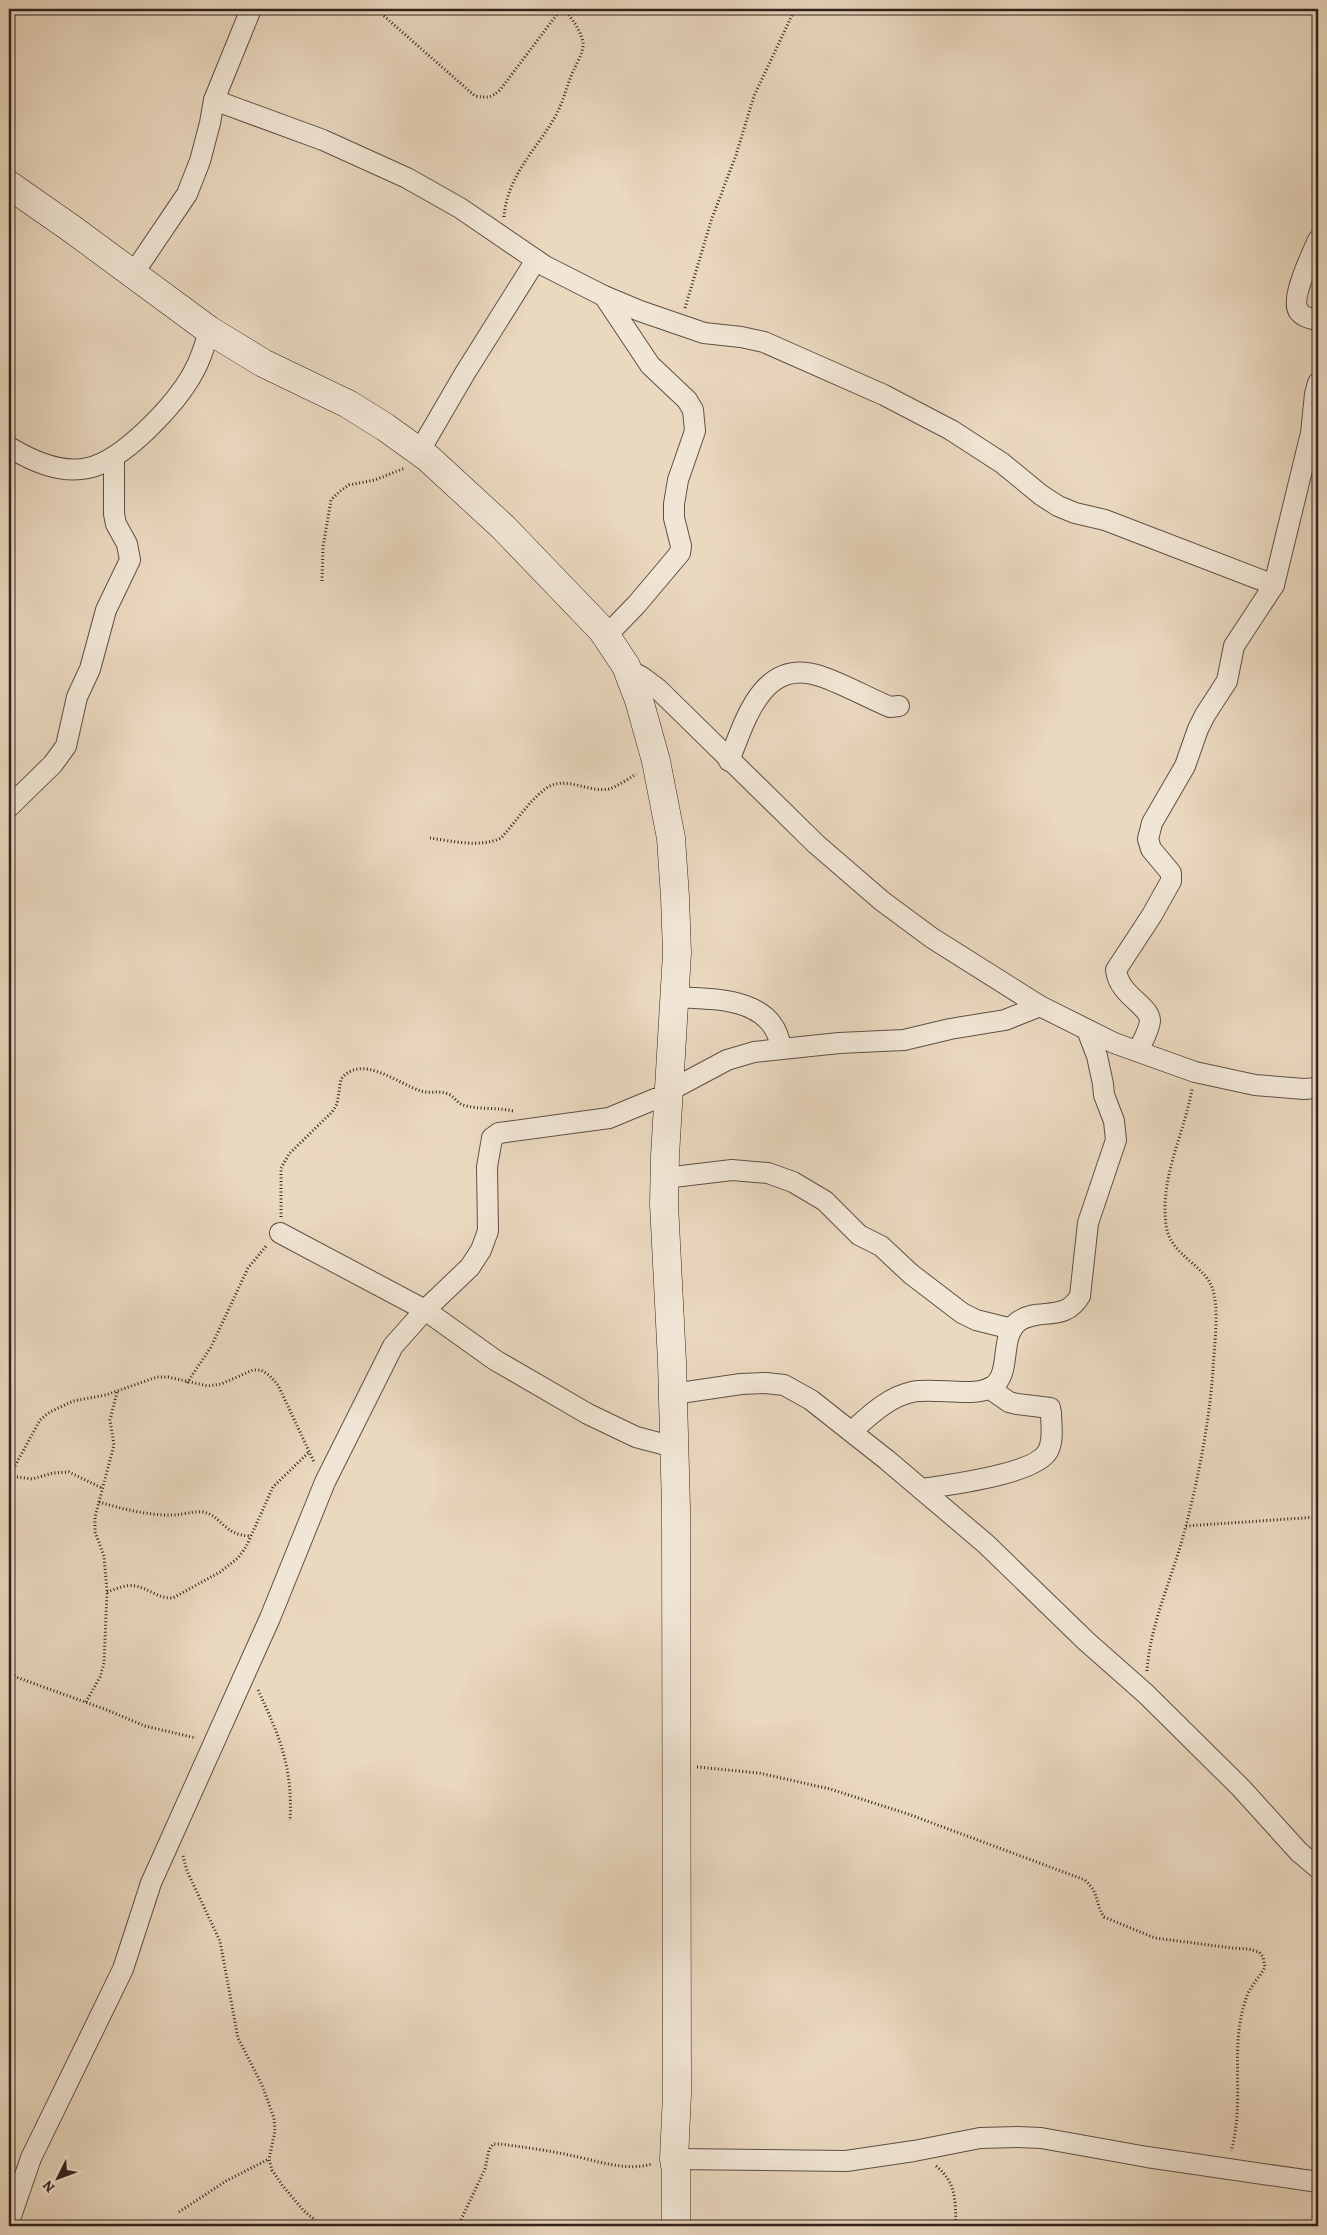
<svg xmlns="http://www.w3.org/2000/svg" width="1327" height="2235" viewBox="0 0 1327 2235" font-family="Alegreya,serif">
<rect width="100%" height="100%" fill="#ead8bf"/>
<filter id="stains"><feTurbulence type="fractalNoise" baseFrequency=".004" numOctaves="4"/><feColorMatrix values="0 0 0 0 .2 0 0 0 0 .09 0 0 0 0 .02 0 0 0 .5 -.17"/></filter>
<radialGradient id="worn" r=".72"><stop offset=".6" stop-color="#630" stop-opacity="0"/><stop offset="1" stop-color="#630" stop-opacity=".3"/></radialGradient>
<g fill="none" stroke-linecap="round" stroke-linejoin="round">
<defs>
<g id="street">
<polyline points="214,100 323,140 407,178 460,208 545,266 604,296 640,311 704,333 741,337 764,342 884,395 951,430 1002,463 1041,495 1058,506 1075,513 1105,520 1274,585"/>
<path d="M1318,240C1312,254 1291,297 1298,310C1302,317 1311,319 1318,320"/>
<polyline points="133,274 187,194 200,161 210,123 214,100 251,9"/>
<polyline points="604,296 650,365 687,400 693,410 695,431 678,480 674,504 674,518 681,546 680,553 637,604 606,636"/>
<path d="M9,447C32,461 60,474 88,468C123,461 176,404 193,373C201,359 205,346 209,330"/>
<polyline points="419,452 465,373 536,260"/>
<polyline points="627,669 642,677 658,689 816,844 882,901 932,938 1040,1006 1114,1043 1195,1072 1255,1085 1304,1089 1318,1088"/>
<path d="M729,761C745,721 762,657 820,676C844,684 866,697 890,707L899,706"/>
<polyline points="9,807 53,764 66,746 77,697 90,669 106,610 130,560 127,544 116,524 114,514 114,458"/>
<path d="M675,997C715,999 775,997 781,1049"/>
<path d="M1138,1051C1142,1042 1149,1031 1150,1021C1150,1005 1119,996 1116,970L1152,915L1171,881V873L1151,849L1148,839L1152,823L1185,766L1198,729L1205,715L1227,681L1234,646L1274,585L1311,433L1315,394L1318,383"/>
<polyline points="669,1091 727,1060 754,1052 839,1043 904,1040 950,1029 1005,1020 1040,1006"/>
<polyline points="665,1178 732,1170 768,1173 793,1182 825,1201 859,1235 881,1246 911,1274 962,1313 976,1320 1012,1329"/>
<polyline points="280,1233 425,1310 495,1360 588,1414 636,1437 674,1447"/>
<polyline points="673,1394 741,1384 766,1383 784,1385 811,1400 887,1460 986,1544 1086,1641 1146,1694 1241,1788 1299,1852 1318,1868"/>
<path d="M852,1431C869,1416 888,1397 912,1392C934,1387 974,1398 992,1387C1013,1373 998,1336 1019,1321C1040,1307 1064,1323 1080,1296L1088,1223L1116,1140L1114,1121L1104,1095L1103,1084L1097,1056L1087,1030"/>
<path d="M921,1489C948,1485 1036,1474 1048,1451C1054,1440 1051,1425 1051,1413L1050,1408L1017,1404L1009,1402L989,1388"/>
<polyline points="674,2159 846,2161 914,2151 980,2138 1018,2137 1041,2138 1147,2157 1318,2182"/>
<polyline points="9,2222 31,2158 123,1969 151,1883 270,1618 325,1482 393,1346 425,1310 470,1267 481,1250 488,1231 487,1167 492,1138 499,1133 609,1118 655,1099 669,1097"/>
</g>
<polyline id="secondary" points="9,185 72,229 209,330 263,363 348,404 385,427 428,458 503,527 602,630 626,666 639,700 656,761 671,838 675,897 677,953 665,1156 664,1204 672,1362 676,1508 677,2094 674,2159 676,2171 676,2226"/>
</defs>
<use href="#street" stroke="#5f5046" stroke-width="22"/>
<use href="#secondary" stroke="#31231d" stroke-width="29"/>
<g stroke="#31231d" stroke-width="3" stroke-dasharray="1 2.5" stroke-linecap="butt">
<path d="M376,9L475,96C487,98 491,98 500,90L561,9"/>
<path d="M504,217C507,176 536,150 555,117C563,103 566,88 572,74C576,64 584,53 583,42C580,29 572,19 564,9"/>
<polyline points="685,308 711,221 736,155 754,96 795,9"/>
<polyline points="322,581 323,547 331,500 340,491 349,485 375,480 405,468"/>
<path d="M430,838C451,841 481,848 501,838C517,821 529,800 548,787C567,776 589,793 609,789C618,786 628,779 636,774"/>
<path d="M281,1217V1168L289,1154L332,1112L337,1104L341,1079C362,1053 398,1084 421,1091C430,1094 439,1090 448,1094C454,1096 457,1103 463,1105C479,1110 497,1107 513,1111"/>
<polyline points="187,1383 211,1347 248,1268 267,1245"/>
<polyline points="10,1475 40,1420 50,1412 73,1401 106,1395 157,1377 168,1377 208,1386 221,1384 253,1370 261,1370 269,1375 278,1385 314,1462"/>
<polyline points="10,1476 32,1479 53,1473 69,1472 102,1488"/>
<path d="M99,1502C123,1509 149,1516 176,1515C184,1514 194,1511 203,1512C221,1515 223,1535 250,1536"/>
<polyline points="1186,1526 1318,1517"/>
<path d="M107,1592C116,1589 126,1584 135,1586C149,1588 158,1599 173,1598L220,1572L238,1558L246,1547L273,1487L309,1452"/>
<polyline points="9,1671 16,1677 107,1710 145,1726 196,1738"/>
<path d="M1147,1671C1150,1624 1172,1579 1184,1533C1198,1480 1209,1425 1213,1370C1214,1347 1220,1309 1212,1287C1202,1263 1170,1255 1166,1225C1160,1176 1184,1135 1192,1089"/>
<path d="M258,1690C280,1737 293,1768 290,1821"/>
<polyline points="86,1702 100,1677 104,1663 107,1592 104,1556 95,1532 95,1517 114,1445 110,1420 117,1392"/>
<path d="M697,1767L759,1773L830,1789L908,1814L1085,1880C1100,1894 1094,1901 1104,1917L1155,1938L1232,1948L1249,1949L1259,1952L1263,1957L1265,1967C1260,1977 1251,1985 1247,1996C1228,2046 1246,2101 1231,2151"/>
<polyline points="183,1856 187,1871 220,1941 238,2038 262,2085 274,2118 275,2131 269,2159 272,2170 282,2185 304,2211 322,2226"/>
<path d="M936,2166C957,2183 955,2201 956,2226"/>
<polyline points="179,2212 226,2181 269,2159"/>
<path d="M458,2226L485,2169L489,2150L493,2144H500C523,2147 546,2150 569,2155C595,2160 625,2172 652,2164"/>
</g>
<use href="#street" stroke="#f1e6d5" stroke-width="20"/>
<use href="#secondary" stroke="#f1e6d5" stroke-width="28"/>
</g>
<rect width="1327" height="2235" fill="none" stroke="#ead8bf" stroke-width="30"/>
<rect x="10" y="10" width="1307" height="2215" fill="none" stroke="#31231d" stroke-width="2.5"/>
<rect x="15" y="15" width="1297" height="2205" fill="none" stroke="#31231d"/>
<g transform="translate(58 2178) rotate(228)" stroke="#f1e6d5" stroke-width="4" paint-order="stroke">
<path d="M0-4L9 19L0 12L-9 19Z" fill="#31231d"/>
<text y="-8" font-size="14" font-weight="bold" text-anchor="middle" fill="#31231d">N</text>
</g>
<rect width="100%" height="100%" filter="url(#stains)"/>
<rect width="100%" height="100%" fill="url(#worn)"/>
</svg>
